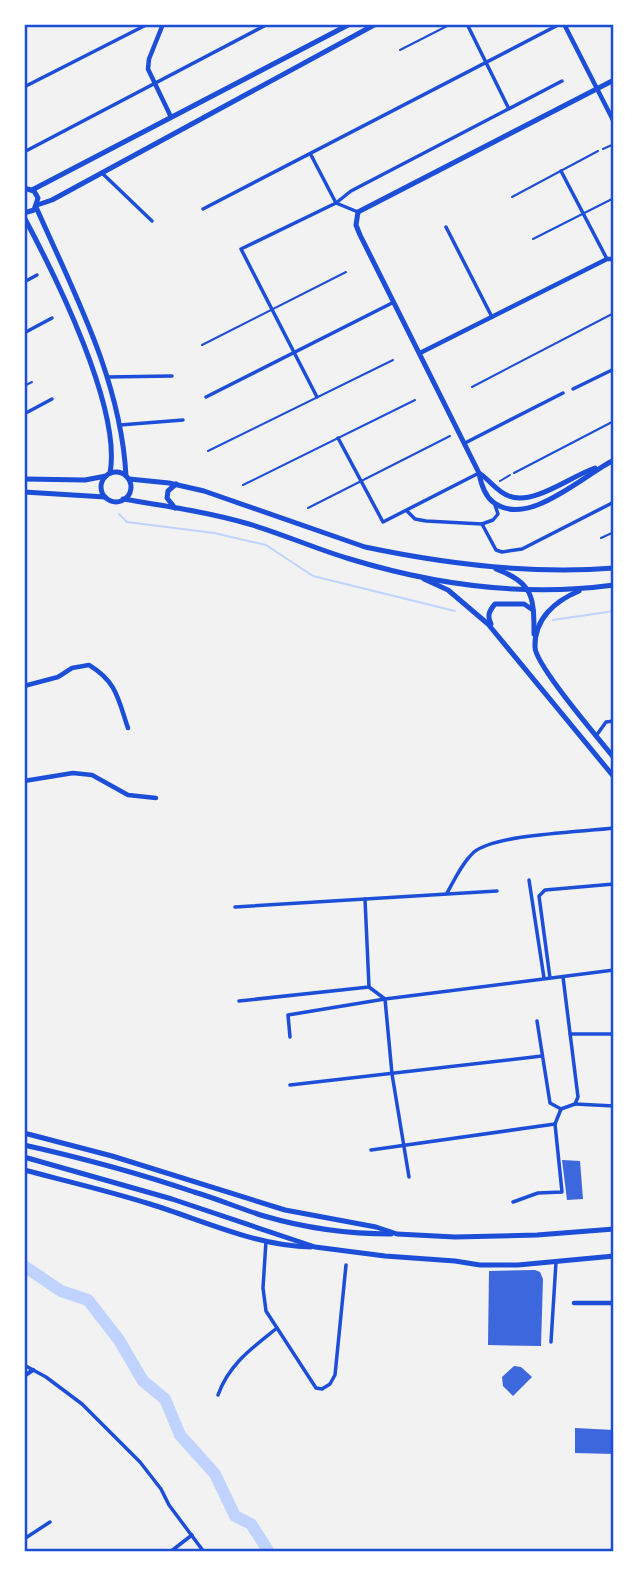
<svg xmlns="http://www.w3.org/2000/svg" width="638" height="1576" viewBox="0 0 638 1576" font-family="'Public Sans',sans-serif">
<rect width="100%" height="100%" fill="#f2f2f2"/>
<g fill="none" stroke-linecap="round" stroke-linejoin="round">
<g stroke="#bfd3fe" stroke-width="2">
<polyline points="119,514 127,522 214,533 266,545 313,576 455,611"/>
<polyline points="553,620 614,611"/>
</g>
<polyline stroke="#bfd3fe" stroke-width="12" points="24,1266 61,1291 88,1300 119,1340 143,1381 165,1399 180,1435 215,1474 235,1516 251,1524 269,1552"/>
</g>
<g fill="#3d67dc">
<polygon points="562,1160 580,1161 583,1199 567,1200"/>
<polygon points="535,1270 540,1272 543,1279 541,1346 488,1345 489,1271"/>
<polygon points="514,1366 521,1367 532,1377 513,1396 503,1386 502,1377"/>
<polygon points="575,1428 614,1430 614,1454 575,1453"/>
</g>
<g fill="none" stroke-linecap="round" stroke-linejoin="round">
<g stroke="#1d4ed8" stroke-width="2">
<polyline points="603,149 614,144"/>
<polyline points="500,481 510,475"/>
</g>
<g stroke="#1d4ed8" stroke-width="2">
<polyline points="400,50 451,24"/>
<polyline points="512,197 598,151"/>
<polyline points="533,239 614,198"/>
<polyline points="202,345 346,272"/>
<polyline points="24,386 32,382"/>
<polyline points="472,387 614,313"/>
<polyline points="208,451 393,360"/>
<polyline points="514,473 614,421"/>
<polyline points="243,485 415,400"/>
<polyline points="308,508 450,436"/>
<polyline points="601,538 614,532"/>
</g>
<g stroke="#1d4ed8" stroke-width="3.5">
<polyline points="467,24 508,107"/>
<polyline points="24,25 26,24"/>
<polyline points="24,87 148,24"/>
<polyline points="24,152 268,24"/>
<polyline points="311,155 336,203 358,212"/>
<polyline points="561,171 607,259"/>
<polyline points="102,173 152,221"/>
<polyline points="203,209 560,24"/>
<polyline points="446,227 492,317"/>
<polyline points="24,282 37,275"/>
<polyline points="24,333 52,318"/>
<polyline points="107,377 172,376"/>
<polyline points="573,389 614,369"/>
<polyline points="206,397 394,302"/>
<polyline points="317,397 241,249 336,203 351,191 562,81"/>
<polyline points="24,414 52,399"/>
<polyline points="120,425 183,420"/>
<polyline points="338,438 383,522 479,473"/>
<polyline points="465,443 563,393"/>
<polyline points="407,511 415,519 426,521 482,524 496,550 502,552 522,549 614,502"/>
<polyline points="482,524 493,520 498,514 495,505"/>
<polyline points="596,736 606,722 614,721"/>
<polyline points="529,880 544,978"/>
<path d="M447,893C455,879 462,863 474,852C496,834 582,832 614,828"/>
<polyline points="365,899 369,987 385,999 392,1074 409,1177"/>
<polyline points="235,907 497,891"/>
<polyline points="550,978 539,896 545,890 614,884"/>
<polyline points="239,1001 369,987"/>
<polyline points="537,1021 550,1103 561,1109 575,1104 578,1097 563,977"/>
<polyline points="570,1034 614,1034"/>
<polyline points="290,1037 288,1015 385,999 614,970"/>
<polyline points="290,1085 542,1056"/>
<polyline points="575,1104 614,1106"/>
<polyline points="371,1150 555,1124 561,1109"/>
<polyline points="513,1202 538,1193 562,1192 555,1124"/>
<polyline points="266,1241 263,1288 266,1311 316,1388 322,1389 330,1384 335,1375 346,1265"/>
<polyline points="551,1342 556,1262"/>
<polyline points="24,1365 46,1377 82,1404 140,1462 161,1489 169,1505 204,1552"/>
<path d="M218,1395C229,1364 252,1348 277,1328"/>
<polyline points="24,1539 50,1522"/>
<polyline points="170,1552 192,1535"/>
</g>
<g stroke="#1d4ed8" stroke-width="4.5">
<polyline points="163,24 149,59 148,69 171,117"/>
<polyline points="564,24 614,122"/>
<polyline points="420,353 607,259 614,259"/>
<path d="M24,686L58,677L72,668L89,665C117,682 118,699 128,728"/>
<polyline points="24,781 73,773 92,775 128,795 156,798"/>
<polyline points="574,1303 614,1303"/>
<polyline points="24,1376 33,1370"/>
</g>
<g stroke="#1d4ed8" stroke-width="5">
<path d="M614,80L358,212L356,225L360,235L479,473C481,484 484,495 493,502C527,529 582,476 614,460"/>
<polyline points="24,188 34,191 38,198 34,210 24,213"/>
<polyline points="32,190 350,24"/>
<polyline points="37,205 52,200 376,24"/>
<path d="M36,207C74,293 121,380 126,476"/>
<path d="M24,217C55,275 122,409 110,473"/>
<path d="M479,473C490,480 497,492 509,496C533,506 571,476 595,468"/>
</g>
<g stroke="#1d4ed8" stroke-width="5">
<circle cx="116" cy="487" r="15"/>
<polyline points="24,479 85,480 106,476"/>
<path d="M129,479L169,483L204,491L365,547C446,564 530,575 614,568"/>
<polyline points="24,492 105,497"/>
<path d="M123,499C165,506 208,512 249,524C283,534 316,549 350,559C435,585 525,597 614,585"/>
<polyline points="175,508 167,498 168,491 176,484"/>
<path d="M496,569C533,583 534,596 534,634"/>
<polyline points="424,579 448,590 488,624 614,777"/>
<path d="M579,591C555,601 534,619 535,647C535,665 600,740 614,758"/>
<path d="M491,624C487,616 489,611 495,604H524L533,610"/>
</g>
<g stroke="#1d4ed8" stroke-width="5">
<polyline points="24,1133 112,1156 285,1210 376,1227 397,1234 455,1237 537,1235 614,1229"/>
<path d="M24,1145C82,1158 138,1173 194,1192C218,1199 241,1209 264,1216C305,1228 349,1234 391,1234"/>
<polyline points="24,1157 172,1199 315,1247 385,1256 455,1261 480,1265 518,1265 614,1256"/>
<path d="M24,1170C66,1181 109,1191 150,1204C202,1220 256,1246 311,1247"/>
</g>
</g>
<rect width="638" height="1576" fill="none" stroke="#ffffff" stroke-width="52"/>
<rect x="26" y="26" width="586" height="1524" fill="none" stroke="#1d4ed8" stroke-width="2.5"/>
</svg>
